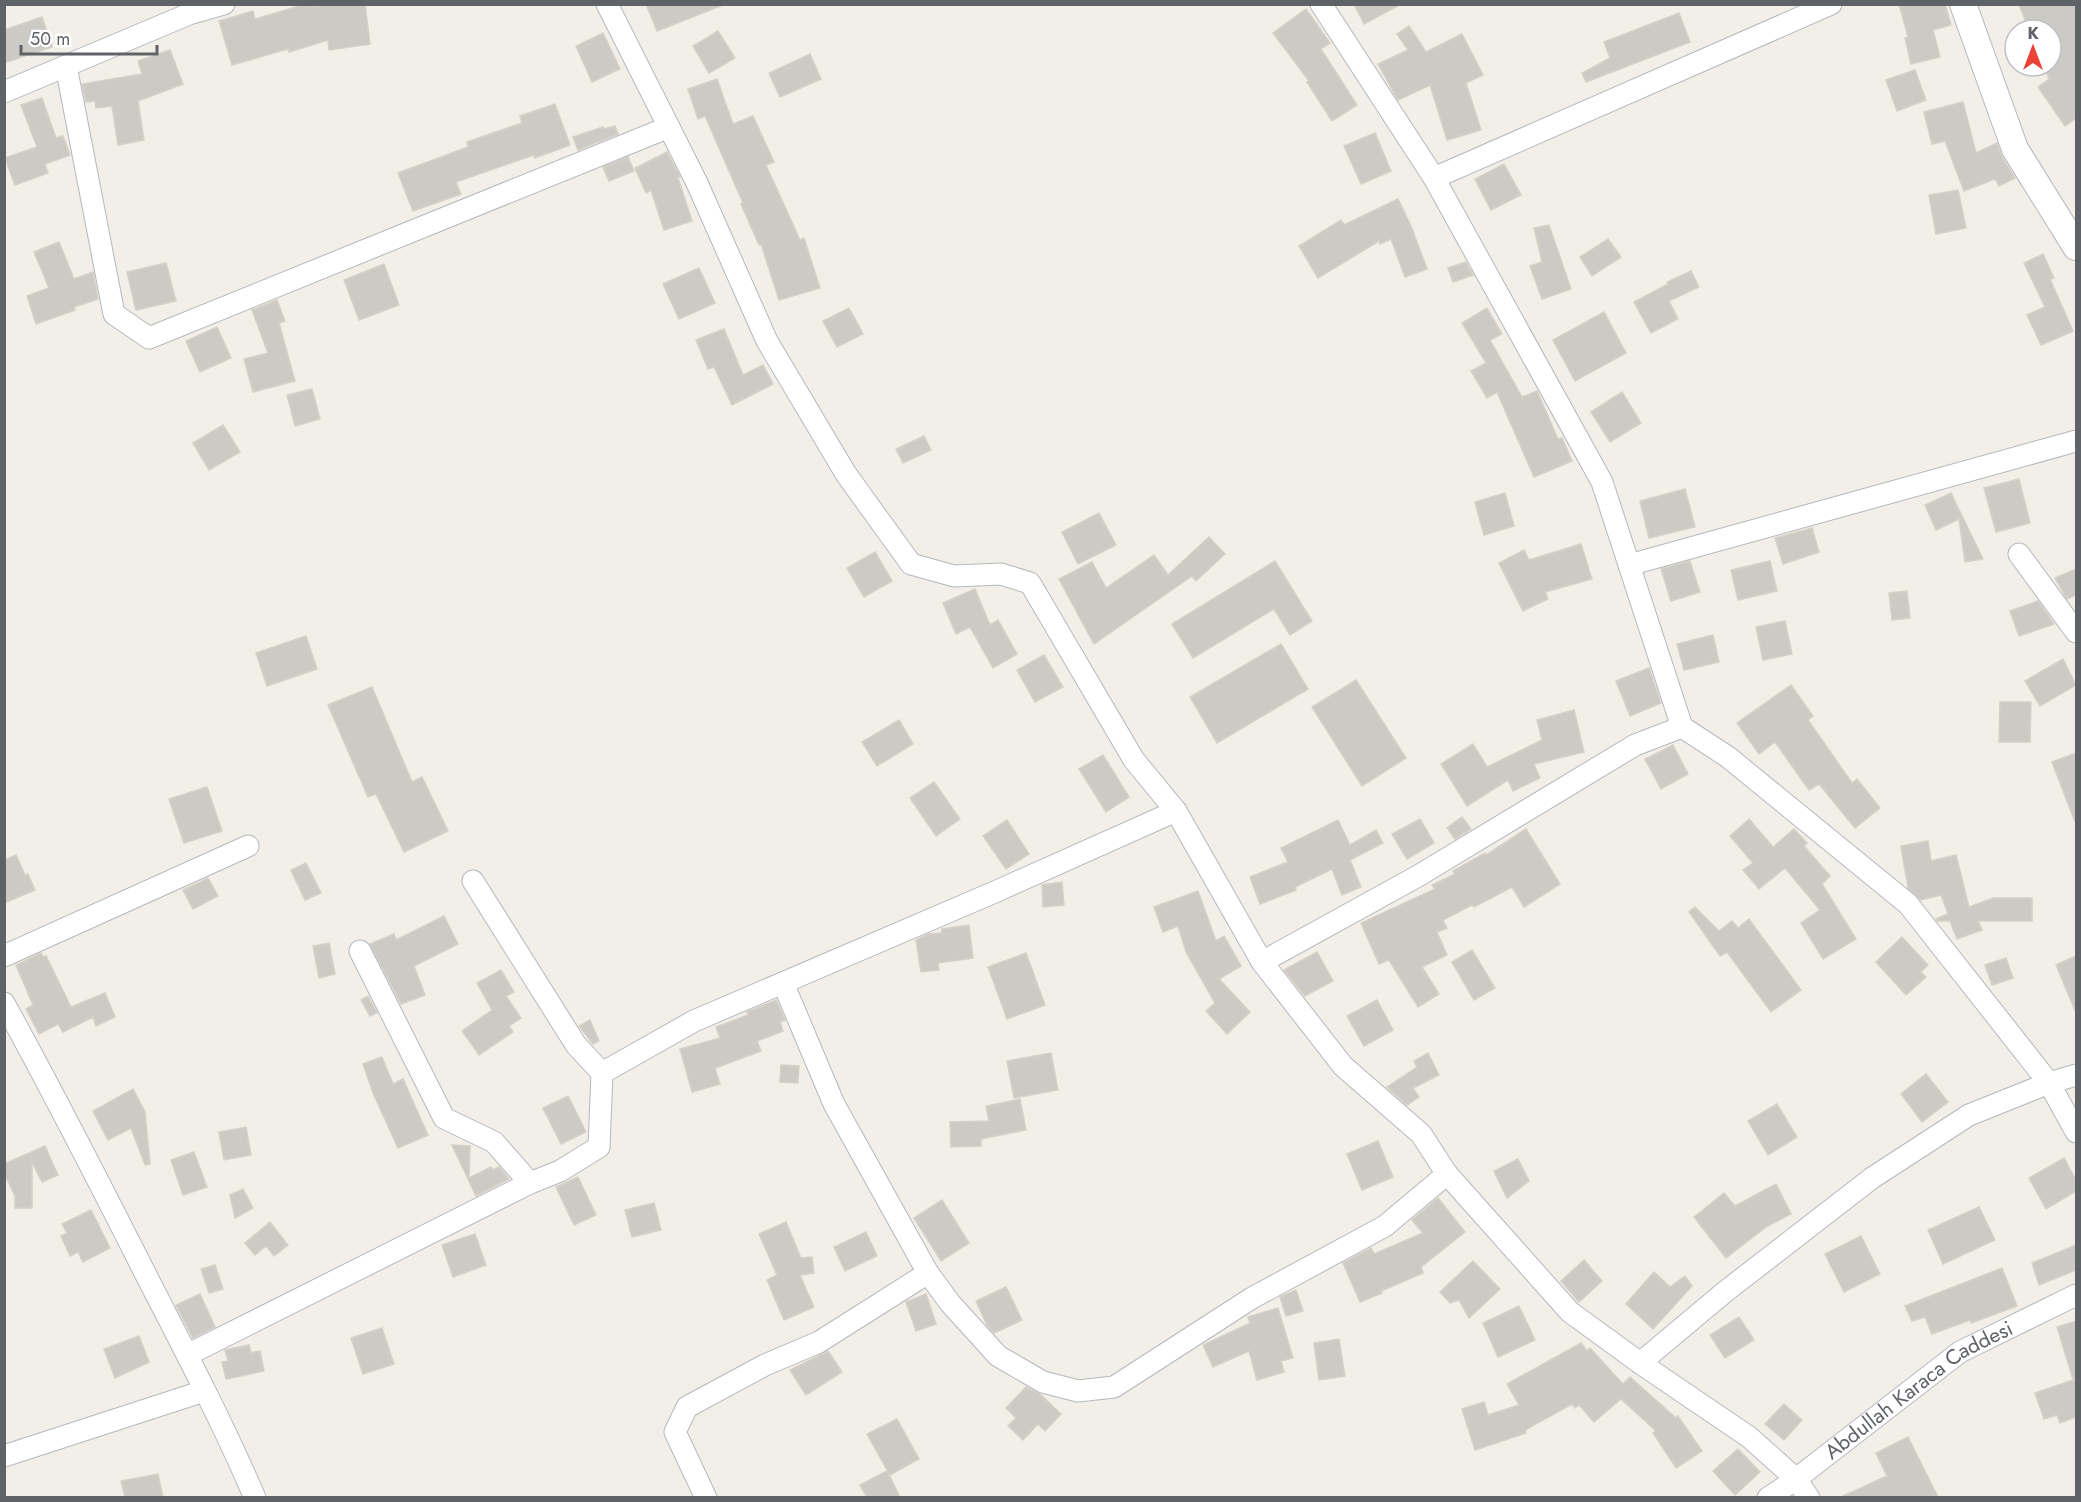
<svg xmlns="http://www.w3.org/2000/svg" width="2081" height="1502" viewBox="0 0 2081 1502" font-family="Jost,sans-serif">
<rect width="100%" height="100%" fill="#f1efe8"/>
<g fill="#cccac5" stroke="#d6d1c6" stroke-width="1.5">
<polygon points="306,4 311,4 312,7 329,4 365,4 370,44 329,50 328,40 289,52 288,49 232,65 219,21 253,11 255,19"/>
<polygon points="646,4 723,4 723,5 657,31"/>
<polygon points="1354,4 1401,4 1364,24"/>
<polygon points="1899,4 1945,4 1951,25 1933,30 1940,57 1911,64 1905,38 1908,37"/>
<polygon points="2019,4 2076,4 2076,118 2065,126 2038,87 2049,79 2044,66 2051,66 2051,30 2029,30"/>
<polygon points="1306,9 1330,43 1321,49 1357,105 1332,121 1307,82 1309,81 1273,33"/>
<polygon points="1679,13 1690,42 1586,82 1582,73 1610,58 1604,42"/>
<polygon points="42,17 52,47 4,63 4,30"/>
<polygon points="1409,26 1426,52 1462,34 1483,75 1466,83 1481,130 1447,140 1430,85 1398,100 1378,64 1408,50 1397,34"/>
<polygon points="718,31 735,58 709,73 693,46"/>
<polygon points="603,33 620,69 592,82 576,46"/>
<polygon points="170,50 183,84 138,101 144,140 118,145 112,106 96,108 95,101 86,102 82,84 142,74 138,61"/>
<polygon points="810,54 821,79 780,97 769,73"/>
<polygon points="1915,70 1926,100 1897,111 1886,80"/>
<polygon points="717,79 733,124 753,116 774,162 766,165 800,240 804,238 820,288 779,300 761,244 759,245 741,204 743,203 705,116 698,119 688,89"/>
<polygon points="42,98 56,138 63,136 70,155 45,164 48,173 15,185 5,158 37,147 21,105"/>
<polygon points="1963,102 1976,153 1997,143 2002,157 2015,178 1999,186 1995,179 1964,191 1945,141 1932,144 1924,112"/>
<polygon points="555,104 570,145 535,158 534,155 456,182 461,194 413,211 398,173 468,147 467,142 522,123 520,116"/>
<polygon points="615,126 618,134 578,150 573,137 603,127 604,129"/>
<polygon points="1375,133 1391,171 1361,184 1344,146"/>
<polygon points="667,152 680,177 678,178 692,221 664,230 651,190 646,193 635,168"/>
<polygon points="628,157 634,171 609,181 603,167"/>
<polygon points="1504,164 1521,195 1491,210 1475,179"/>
<polygon points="1958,190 1966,228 1936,234 1929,195"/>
<polygon points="1398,199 1411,226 1427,269 1405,277 1391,239 1380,244 1379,241 1318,278 1299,246 1341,220 1344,225"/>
<polygon points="1549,225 1571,289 1542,299 1530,266 1542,262 1534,228"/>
<polygon points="1608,239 1621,257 1592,276 1580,257"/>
<polygon points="59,242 74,279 93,272 98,299 74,307 75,310 36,324 27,296 49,288 34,252"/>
<polygon points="2043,254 2054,278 2050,279 2073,331 2041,345 2027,315 2045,307 2024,263"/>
<polygon points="1466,262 1473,275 1453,282 1448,268"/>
<polygon points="166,263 176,301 136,310 127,272"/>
<polygon points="384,264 399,305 359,320 344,280"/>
<polygon points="699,268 715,303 679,319 663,284"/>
<polygon points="1691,271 1699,287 1669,301 1678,319 1651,333 1634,302 1668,284 1667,282"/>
<polygon points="277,300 285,321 279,323 295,381 253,392 244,359 268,353 252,310"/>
<polygon points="849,308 863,334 837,347 823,321"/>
<polygon points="1487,308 1502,334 1490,340 1522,397 1537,391 1558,439 1562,438 1572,461 1534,477 1497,392 1487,398 1471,371 1486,363 1462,323"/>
<polygon points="1604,312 1626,353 1575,381 1553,340"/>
<polygon points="217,327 231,358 200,372 186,341"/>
<polygon points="724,329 743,375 763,365 773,384 732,405 714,367 708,369 696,340"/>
<polygon points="312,389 320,419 295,426 287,395"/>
<polygon points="1622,392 1641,423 1610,442 1591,412"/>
<polygon points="223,425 240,452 209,470 193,443"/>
<polygon points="924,436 931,450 903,463 896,449"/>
<polygon points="2019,479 2030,523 1996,532 1984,488"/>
<polygon points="1685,489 1695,527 1649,538 1640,501"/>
<polygon points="1505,493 1514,526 1484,535 1475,502"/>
<polygon points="1951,493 1962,516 1983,559 1965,562 1959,519 1936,530 1925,505"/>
<polygon points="1099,513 1116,545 1078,564 1062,532"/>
<polygon points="1812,528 1819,552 1783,564 1775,538"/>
<polygon points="1209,537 1225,554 1196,581 1192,576 1094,644 1059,579 1092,562 1106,588 1154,555 1168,575"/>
<polygon points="1581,544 1592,579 1545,592 1548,599 1523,611 1499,563 1524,550 1529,560"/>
<polygon points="875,552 892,581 864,597 847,568"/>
<polygon points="1275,561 1312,621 1290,635 1274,609 1193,658 1172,624"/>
<polygon points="1690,561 1700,592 1671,601 1661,569"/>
<polygon points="1770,561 1777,591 1738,600 1731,570"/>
<polygon points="2076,569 2076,595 2067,599 2055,578"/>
<polygon points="975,589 990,625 998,620 1017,654 993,668 970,627 956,634 943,603"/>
<polygon points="1907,591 1910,618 1892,620 1889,593"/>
<polygon points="2038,601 2054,624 2019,636 2010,611"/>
<polygon points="1785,621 1792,654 1763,660 1756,627"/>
<polygon points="1713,635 1719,662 1684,670 1677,644"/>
<polygon points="306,636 317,669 267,686 256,653"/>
<polygon points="1281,644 1308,689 1217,743 1190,697"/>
<polygon points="1044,655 1063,687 1035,702 1017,670"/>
<polygon points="2063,659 2076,685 2040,706 2025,681"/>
<polygon points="1649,668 1661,703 1630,716 1616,681"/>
<polygon points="1356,680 1406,758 1362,786 1312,707"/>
<polygon points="1791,685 1813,716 1808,720 1852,783 1857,779 1880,808 1855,828 1819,784 1809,790 1775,742 1759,754 1737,723"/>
<polygon points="372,687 412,782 422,777 448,831 404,852 376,794 368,797 328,705"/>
<polygon points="2000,702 2031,702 2030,742 1999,742"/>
<polygon points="1574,710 1584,752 1534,764 1540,778 1513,791 1508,780 1467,806 1441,764 1473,744 1487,767 1542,740 1537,720"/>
<polygon points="899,720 913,744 877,766 862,742"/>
<polygon points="1673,745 1688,774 1661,789 1645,759"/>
<polygon points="2076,753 2076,822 2075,822 2052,762"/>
<polygon points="1103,755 1129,797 1106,812 1079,769"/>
<polygon points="934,782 960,819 936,836 910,798"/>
<polygon points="207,787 222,831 184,843 169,799"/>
<polygon points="1462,817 1471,829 1455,839 1447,828"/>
<polygon points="1420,819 1434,843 1407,859 1392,834"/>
<polygon points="1749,819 1773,847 1794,829 1807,843 1804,846 1830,876 1822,884 1856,939 1823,959 1801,923 1820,910 1785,868 1759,889 1743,870 1753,863 1730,836"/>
<polygon points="1007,820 1029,854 1006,869 983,836"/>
<polygon points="1338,820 1350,845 1376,830 1383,843 1350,860 1361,887 1342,895 1332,869 1295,887 1296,890 1260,904 1250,877 1288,862 1281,848"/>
<polygon points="1526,829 1560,884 1524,907 1512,887 1474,907 1472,905 1443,920 1447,928 1437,932 1447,955 1422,967 1439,994 1418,1007 1389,960 1379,964 1361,923 1435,889 1432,885 1455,874 1453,871 1485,853 1486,855"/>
<polygon points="1928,841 1931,861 1956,855 1969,907 1993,898 2032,898 2032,921 1978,921 1982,930 1957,939 1950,921 1937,921 1936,919 1948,914 1941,895 1921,900 1908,888 1901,846"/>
<polygon points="16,855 25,875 28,874 35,890 4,903 4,860"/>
<polygon points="306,863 321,893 305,900 291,870"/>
<polygon points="208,878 218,896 193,909 183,890"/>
<polygon points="1062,882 1064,905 1043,907 1042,885"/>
<polygon points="1198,891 1216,941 1224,936 1241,966 1219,979 1250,1012 1227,1034 1206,1011 1215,1003 1186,952 1178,926 1163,932 1154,907"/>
<polygon points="1695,907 1719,931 1732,921 1738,928 1749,919 1801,990 1771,1012 1727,952 1720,956 1689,912"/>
<polygon points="444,916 458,944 414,966 425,995 401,1004 370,944 394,934 396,940"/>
<polygon points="969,925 973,958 938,963 939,970 921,972 916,940 928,934 941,933 942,929"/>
<polygon points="1902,937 1928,965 1921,972 1926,977 1906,995 1876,962"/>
<polygon points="329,943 335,974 319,978 313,946"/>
<polygon points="1472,950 1495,988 1474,1000 1452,962"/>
<polygon points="1317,952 1333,981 1305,996 1284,970"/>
<polygon points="41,953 43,957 46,956 71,1007 105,993 115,1017 96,1026 93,1017 63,1032 58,1024 39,1034 26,1009 33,1005 16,965"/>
<polygon points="1026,953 1045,1005 1007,1019 988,967"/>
<polygon points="2076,956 2076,1013 2056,965"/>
<polygon points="2006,958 2013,978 1992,985 1985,965"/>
<polygon points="501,970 514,992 506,996 521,1018 509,1026 513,1032 479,1055 462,1031 492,1010 477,983"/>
<polygon points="368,996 377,1013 370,1016 361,1000"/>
<polygon points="776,1000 785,1020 780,1022 783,1031 757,1041 761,1051 715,1068 720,1084 692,1092 680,1049 720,1038 716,1027 748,1015 747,1012"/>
<polygon points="1377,1000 1393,1030 1364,1046 1347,1016"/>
<polygon points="590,1020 599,1041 593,1044 579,1026"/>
<polygon points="1051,1053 1058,1090 1014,1098 1007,1061"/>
<polygon points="1428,1053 1439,1075 1413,1088 1419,1097 1407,1105 1387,1087 1417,1067 1414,1061"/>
<polygon points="382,1057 393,1084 403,1079 428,1135 398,1148 373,1093 363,1064"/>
<polygon points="781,1065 799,1066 798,1083 780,1082"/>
<polygon points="1926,1074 1948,1102 1922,1122 1901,1094"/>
<polygon points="133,1089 145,1112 150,1164 145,1165 131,1128 108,1140 93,1111"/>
<polygon points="568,1096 586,1132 561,1144 543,1108"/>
<polygon points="1020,1099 1026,1130 981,1139 981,1146 951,1147 950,1122 989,1121 986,1106"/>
<polygon points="1777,1104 1797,1137 1768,1155 1748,1121"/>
<polygon points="246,1127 251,1155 224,1160 219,1132"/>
<polygon points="1378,1141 1393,1177 1362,1190 1347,1154"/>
<polygon points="452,1145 470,1146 469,1178 491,1167 493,1170 499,1167 509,1179 476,1196"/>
<polygon points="45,1146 58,1175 42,1182 32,1162 32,1208 15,1208 15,1196 4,1173 4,1164"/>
<polygon points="194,1152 207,1187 183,1195 171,1160"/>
<polygon points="2064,1158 2076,1180 2076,1191 2046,1209 2029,1178"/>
<polygon points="1518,1159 1529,1181 1507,1198 1494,1171"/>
<polygon points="578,1177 596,1215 574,1225 556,1187"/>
<polygon points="1776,1184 1791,1214 1766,1227 1726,1258 1694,1217 1724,1193 1735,1206"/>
<polygon points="243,1189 253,1208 235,1218 230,1195"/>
<polygon points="1438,1198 1465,1232 1421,1267 1423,1273 1381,1291 1382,1293 1360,1302 1343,1263 1371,1248 1374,1254 1423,1233 1412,1220"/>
<polygon points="942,1200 969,1243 941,1261 914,1218"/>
<polygon points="654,1203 661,1230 632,1237 625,1210"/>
<polygon points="1979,1207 1995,1240 1943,1264 1928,1230"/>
<polygon points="91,1210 110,1248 83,1262 78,1252 70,1256 61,1236 67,1233 62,1224"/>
<polygon points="270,1222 288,1245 274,1256 266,1246 255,1255 245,1243"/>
<polygon points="786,1222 801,1258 812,1257 814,1273 800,1275 814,1307 784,1320 767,1280 777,1275 759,1234"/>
<polygon points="866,1232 877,1256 845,1271 834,1247"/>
<polygon points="475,1234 486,1265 453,1277 442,1245"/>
<polygon points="1861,1236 1880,1274 1844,1292 1825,1254"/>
<polygon points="2076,1245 2076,1270 2039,1285 2032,1263"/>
<polygon points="1584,1260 1602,1281 1579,1302 1561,1281"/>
<polygon points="1473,1261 1500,1289 1469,1318 1459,1300 1450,1303 1440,1292"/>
<polygon points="215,1265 223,1289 209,1293 201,1269"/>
<polygon points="2002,1268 2017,1306 1971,1323 1970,1320 1932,1334 1925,1317 1912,1321 1905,1306"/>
<polygon points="1654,1272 1670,1287 1685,1276 1692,1286 1653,1329 1626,1304"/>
<polygon points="1006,1287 1022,1320 994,1333 987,1325 976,1301"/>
<polygon points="1296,1290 1303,1311 1286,1316 1280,1297"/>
<polygon points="200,1294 215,1327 193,1338 176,1305"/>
<polygon points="926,1294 936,1324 916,1331 906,1302"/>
<polygon points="1519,1306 1535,1340 1498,1357 1483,1323"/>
<polygon points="1278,1308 1293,1358 1281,1361 1284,1372 1257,1380 1249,1351 1213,1367 1203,1345 1250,1323 1248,1317"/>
<polygon points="1739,1317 1754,1340 1725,1358 1710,1335"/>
<polygon points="2076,1321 2076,1417 2060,1423 2057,1415 2044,1419 2035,1393 2076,1379 2073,1379 2057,1327"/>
<polygon points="382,1328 394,1364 363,1374 351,1338"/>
<polygon points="139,1336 149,1362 115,1378 104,1349"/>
<polygon points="1339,1339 1345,1376 1319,1380 1314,1343"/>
<polygon points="1581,1343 1587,1351 1590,1348 1623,1384 1630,1377 1676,1418 1678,1416 1702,1451 1676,1468 1653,1433 1656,1431 1621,1399 1594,1422 1579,1405 1575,1408 1572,1404 1525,1430 1526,1433 1475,1450 1462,1409 1484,1402 1488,1415 1519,1405 1507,1384"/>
<polygon points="249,1345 251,1353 260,1351 264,1371 226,1379 222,1362 228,1361 225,1350"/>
<polygon points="828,1351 842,1372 806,1395 790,1370"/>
<polygon points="1026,1387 1040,1394 1061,1414 1045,1431 1038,1424 1023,1440 1008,1426 1016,1418 1006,1408"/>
<polygon points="1784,1404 1802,1420 1784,1440 1765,1424"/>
<polygon points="897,1419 919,1459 890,1475 867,1434"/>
<polygon points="1908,1437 1938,1497 1841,1497 1887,1476 1876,1453"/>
<polygon points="1738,1449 1760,1472 1735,1495 1713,1471"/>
<polygon points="887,1471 900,1497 867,1497 860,1485"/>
<polygon points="158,1474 163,1497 125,1497 121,1481"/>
</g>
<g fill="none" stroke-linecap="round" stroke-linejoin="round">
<defs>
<g id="minor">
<polyline points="607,4 697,183 767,341 846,474 911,564 954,576 1001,574 1030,583 1134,760 1176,811 1262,962 1343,1066 1421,1134 1447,1174 1570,1312 1640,1363 1749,1437 1796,1479 1809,1498"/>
<polyline points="1321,4 1434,178 1602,482 1682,727 1728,757 1908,904 2049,1083 2076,1132"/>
<polyline points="66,66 114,314 149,338 669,127"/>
<polyline points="4,92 189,14 224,4"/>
<polyline points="1434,178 1831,4"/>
<polyline points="2019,554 2076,632"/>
<polyline points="1629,565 2076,441"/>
<polyline points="473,881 576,1045 602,1073"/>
<polyline points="360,951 444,1118 494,1142 530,1183"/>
<polyline points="4,956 248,846"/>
<polyline points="1262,962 1418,876 1635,745 1682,727"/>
<polyline points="783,983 834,1104 928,1273 950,1303 998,1356 1043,1382 1078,1391 1114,1387 1252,1298 1385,1226 1447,1174"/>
<path d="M4,1003C53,1092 99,1182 145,1273C183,1347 222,1421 255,1498"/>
<polyline points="187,1355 530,1183 560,1171 599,1147 602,1073 694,1021 997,891 1176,811"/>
<polyline points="1640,1363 1726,1291 1872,1178 1969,1115 2049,1083 2076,1075"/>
<polyline points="4,1456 204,1391"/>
<polyline points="706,1498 675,1432 687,1407 765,1365 819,1342 928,1273"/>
<path id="s1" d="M1768,1498L1796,1479L1960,1352L2076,1295"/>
</g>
<polyline id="tertiary" points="1963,4 2015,149 2076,247"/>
</defs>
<use href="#minor" stroke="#b5b8bc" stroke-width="23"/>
<use href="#tertiary" stroke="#b5b8bc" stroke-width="28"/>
<use href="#minor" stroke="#fff" stroke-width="21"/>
<use href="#tertiary" stroke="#fff" stroke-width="26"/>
</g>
<g text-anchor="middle" stroke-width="6" stroke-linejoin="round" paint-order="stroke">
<g font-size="21" fill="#5f6368" stroke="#fff">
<text dy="7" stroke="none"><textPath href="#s1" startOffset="186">Abdullah Karaca Caddesi</textPath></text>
</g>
</g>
<rect width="2081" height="1502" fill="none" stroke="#5f6368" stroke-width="12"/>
<g transform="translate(2033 48)"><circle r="28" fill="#ffffff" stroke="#bfc1c3" stroke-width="1.5"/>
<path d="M0-4.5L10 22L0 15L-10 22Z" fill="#ea4335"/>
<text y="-9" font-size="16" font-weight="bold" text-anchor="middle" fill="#5f6368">K</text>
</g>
<path d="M21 45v9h136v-9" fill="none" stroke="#5f6368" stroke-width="3"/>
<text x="30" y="45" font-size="18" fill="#5f6368" stroke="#ffffff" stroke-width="4.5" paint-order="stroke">50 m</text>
</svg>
